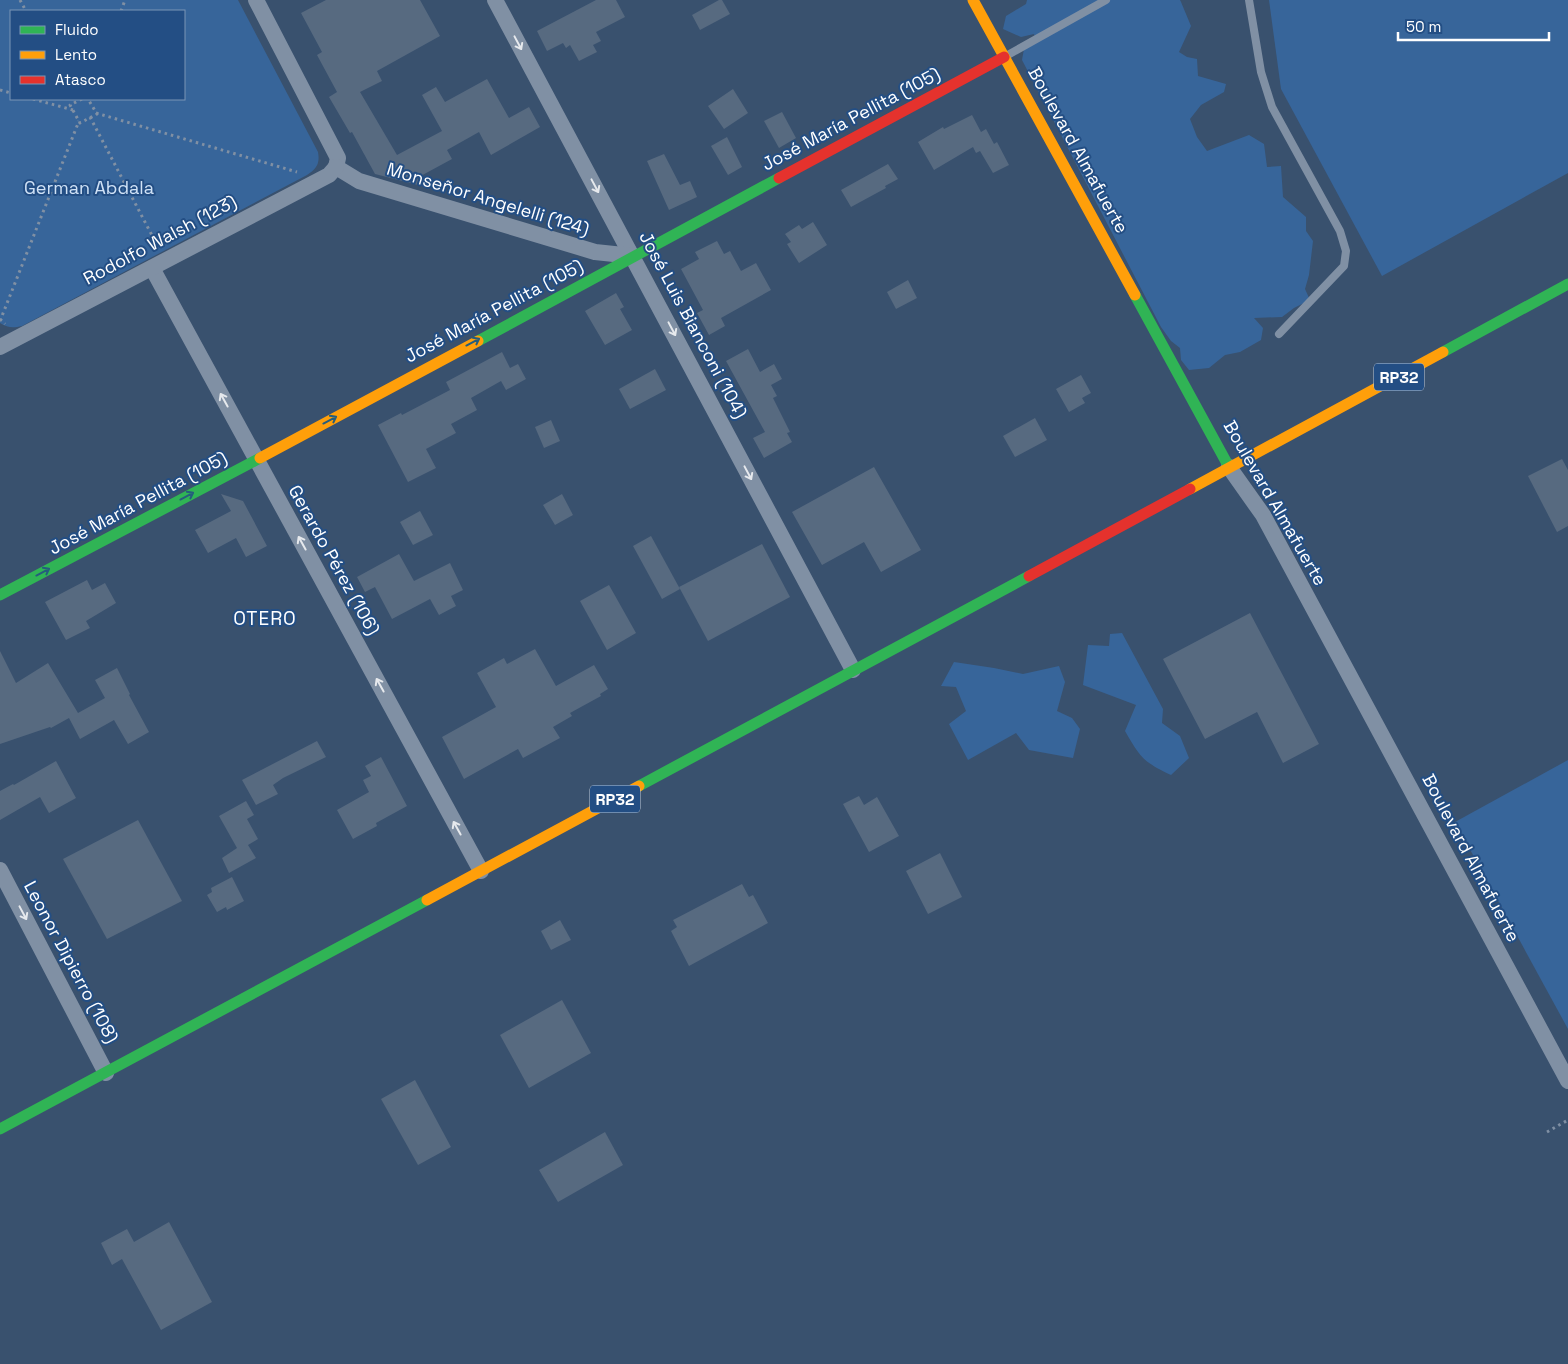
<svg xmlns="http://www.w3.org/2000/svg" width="1568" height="1364" viewBox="0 0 1568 1364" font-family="'Space Grotesk',sans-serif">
<rect width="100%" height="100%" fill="#39516e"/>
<g fill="#37659a" fill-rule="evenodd">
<path d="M0,0H238L318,152C320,163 317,169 307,175L22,326C13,328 8,328 0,323ZM11,11H184V99H11Z"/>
<polygon points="1027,0 1180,0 1181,2 1191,26 1179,52 1187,57 1197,59 1198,76 1226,84 1224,92 1201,105 1190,119 1197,137 1207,151 1249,135 1264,144 1267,167 1281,166 1283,197 1306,217 1306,231 1313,241 1309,275 1305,289 1310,300 1294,308 1282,317 1254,318 1263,328 1261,340 1240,352 1225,355 1209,368 1189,370 1181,360 1180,348 1171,341 1161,327 1022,60 1024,49 1036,40 1034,34 1021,37 1003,29 1006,16 1026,4"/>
<polygon points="1269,0 1568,0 1568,173 1382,276 1281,89"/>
<path d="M1122,633L1163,709L1162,723L1180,736L1189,758L1171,775C1143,762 1140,757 1125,731L1136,705L1083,685L1088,645L1109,646L1110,634Z"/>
<polygon points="954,662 994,668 1023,674 1059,666 1065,682 1057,711 1072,718 1080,729 1073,758 1029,750 1016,733 968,760 949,724 966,711 956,687 941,686"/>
<polygon points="1568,760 1568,1029 1455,822"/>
</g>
<g fill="#576a80">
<polygon points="326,0 420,0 440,36 377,71 382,81 360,92 397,155 442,131 422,95 436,87 445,102 487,79 509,118 529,107 540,127 491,155 479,132 447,150 452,159 417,178 422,186 375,174 352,132 350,133 329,97 337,92 317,55 322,52 301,13"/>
<polygon points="596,0 616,0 625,17 596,32 601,41 593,45 597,52 579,61 570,45 566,48 563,43 547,51 537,31"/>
<polygon points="719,0 722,0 730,14 700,30 692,15"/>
<polygon points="733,89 748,113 724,129 708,106"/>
<polygon points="782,112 796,138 779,148 764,121"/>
<polygon points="972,115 981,132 986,129 994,144 997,142 1009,165 993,173 980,151 976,153 973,147 934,170 918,142 943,127 944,129"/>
<polygon points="727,137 742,167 728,175 711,146"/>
<polygon points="664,154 680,185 690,181 697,197 669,210 647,161"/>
<polygon points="888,164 898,179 885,186 886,188 851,207 841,190"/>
<polygon points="813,222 827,245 799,263 787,244 791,242 785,234 799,225 802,229"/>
<polygon points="717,241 724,254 730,251 741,271 756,263 771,290 721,318 725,326 709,335 697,313 703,310 681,269 699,259 695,252"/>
<polygon points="908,280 917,298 896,309 887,292"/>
<polygon points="616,293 624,307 620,309 632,330 605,345 585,311"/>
<polygon points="748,349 760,372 774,364 782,379 771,385 777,396 773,398 790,432 787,433 792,442 764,458 753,438 765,432 726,361"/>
<polygon points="502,352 510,368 518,364 526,379 506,390 501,381 471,398 477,410 451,424 456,433 426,449 436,468 408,482 378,425 401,413 402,415 450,390 446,382"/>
<polygon points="655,369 666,390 630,409 619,389"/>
<polygon points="1081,375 1091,393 1082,398 1085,403 1069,412 1056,389"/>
<polygon points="1035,418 1047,440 1015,457 1003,436"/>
<polygon points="551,420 560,441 544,448 535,427"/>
<polygon points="1562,459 1568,470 1568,526 1557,532 1528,476"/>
<polygon points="874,467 921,550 881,572 864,542 822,565 792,512"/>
<polygon points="221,494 243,501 267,546 246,557 236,538 208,553 195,530 231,511"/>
<polygon points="562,494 573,515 555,525 543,505"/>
<polygon points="420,511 433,535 413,545 400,522"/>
<polygon points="651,536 680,589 662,599 633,546"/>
<polygon points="762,544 790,597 708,641 679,587"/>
<polygon points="399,554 414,581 450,563 463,590 451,596 456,606 439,615 430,599 392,619 375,587 365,592 357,577"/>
<polygon points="87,580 92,590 105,583 116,603 86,621 90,628 66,640 45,602"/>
<polygon points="609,585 636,633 607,650 580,601"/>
<polygon points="1250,613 1319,744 1283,763 1257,712 1205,739 1163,659"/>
<polygon points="535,649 556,686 594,665 608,689 600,694 601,696 570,713 572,716 553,727 560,738 523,758 518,749 464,779 442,737 496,707 477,673 504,658 507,664"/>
<polygon points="0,651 16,683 48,663 78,713 105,698 95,680 117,668 130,694 129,695 149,732 128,744 114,720 80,739 69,718 51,728 50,727 0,744"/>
<polygon points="317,741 326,757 283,778 273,785 278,794 256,805 242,780"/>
<polygon points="381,757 407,806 376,823 377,826 353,839 337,810 369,792 363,780 371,776 365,766"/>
<polygon points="56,761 76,798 49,813 40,797 0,820 0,791 13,784 14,785"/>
<polygon points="859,796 864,805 877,797 899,836 869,852 843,804"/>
<polygon points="246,801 254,815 247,819 258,839 248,845 256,858 229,873 222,858 237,848 219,816"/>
<polygon points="138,820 182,901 107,939 63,859"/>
<polygon points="940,853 962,897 928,914 906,871"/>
<polygon points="232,877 244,901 227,910 226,907 217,912 207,895 212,892 211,888"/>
<polygon points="742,884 749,897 753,895 768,923 689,966 671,931 677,927 673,920"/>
<polygon points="560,920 571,940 551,950 541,931"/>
<polygon points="562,1000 591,1053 529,1088 500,1035"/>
<polygon points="415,1080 451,1147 418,1165 381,1099"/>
<polygon points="605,1132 623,1165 558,1202 539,1170"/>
<polygon points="169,1222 212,1302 161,1330 122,1259 112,1265 101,1243 127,1229 134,1242"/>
</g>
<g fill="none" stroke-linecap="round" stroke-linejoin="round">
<g stroke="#8090a4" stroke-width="3" stroke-dasharray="2.5 4" stroke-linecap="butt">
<polyline points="20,0 26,11"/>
<polyline points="121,11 125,0"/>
<polyline points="0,90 11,93"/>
<polyline points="33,99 73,110"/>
<polyline points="82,99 70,105 80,123 97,114 88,99"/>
<polyline points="96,113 297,172"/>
<polyline points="90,117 157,245"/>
<polyline points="0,319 5,324"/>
<polyline points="0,321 79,121"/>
<polyline points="1547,1132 1568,1120"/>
</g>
<g stroke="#8090a4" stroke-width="8">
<polyline points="1249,0 1261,72 1272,107 1340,231 1346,251 1344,266 1279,334"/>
<polyline points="1006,56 1106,0"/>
</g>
<g stroke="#8090a4" stroke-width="16">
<polyline points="256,0 338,158 336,167"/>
<polyline points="495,0 853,670"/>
<polyline points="336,167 359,181 595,252 633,256"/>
<polyline points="152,268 481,871"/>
<polyline points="0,347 329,175 336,167"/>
<polyline points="1229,467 1263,515 1568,1081"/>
<polyline points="0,870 106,1073"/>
</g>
<g stroke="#30b455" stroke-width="11">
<polyline points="1135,295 1229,467"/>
<polyline points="478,341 779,178"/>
<polyline points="1443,352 1568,284"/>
<polyline points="0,595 260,458"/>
<polyline points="639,786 1029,576"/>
<polyline points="0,1129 427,900"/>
</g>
<g stroke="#ff9f0a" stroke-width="11">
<polyline points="973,0 1135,295"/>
<polyline points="260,458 478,341"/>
<polyline points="1190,489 1443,352"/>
<polyline points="427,900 639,786"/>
</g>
<g stroke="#e5322d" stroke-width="11">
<polyline points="779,178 1004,57"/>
<polyline points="1029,576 1190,489"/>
</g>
</g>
<defs><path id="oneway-shaft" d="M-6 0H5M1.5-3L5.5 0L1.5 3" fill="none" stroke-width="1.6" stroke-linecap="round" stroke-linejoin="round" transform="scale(1.25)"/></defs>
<g stroke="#e6e9ed">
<use href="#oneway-shaft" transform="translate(518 43) rotate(62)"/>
<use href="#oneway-shaft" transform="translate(595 186) rotate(62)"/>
<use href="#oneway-shaft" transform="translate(672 329) rotate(62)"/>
<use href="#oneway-shaft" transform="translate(224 400) rotate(-119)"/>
<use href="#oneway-shaft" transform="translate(748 473) rotate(62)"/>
<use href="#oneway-shaft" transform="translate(302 543) rotate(-119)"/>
<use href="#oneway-shaft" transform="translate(380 685) rotate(-119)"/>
<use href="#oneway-shaft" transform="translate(457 828) rotate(-119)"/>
<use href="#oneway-shaft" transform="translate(23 913) rotate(62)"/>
</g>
<g stroke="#255d7d">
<use href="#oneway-shaft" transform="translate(473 342) rotate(-28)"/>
<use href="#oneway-shaft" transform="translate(330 420) rotate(-28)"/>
<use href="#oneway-shaft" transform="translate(187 496) rotate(-28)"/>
<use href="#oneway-shaft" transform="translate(43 572) rotate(-28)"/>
</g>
<g text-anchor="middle" stroke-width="4" stroke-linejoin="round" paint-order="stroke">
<g fill="#234e84" stroke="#bdcada" stroke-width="1">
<rect x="1374" y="363.5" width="50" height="27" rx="4"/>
<rect x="590" y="785.5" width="50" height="27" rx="4"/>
</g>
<g font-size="16" font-weight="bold" fill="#fff">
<text x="1399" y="383">RP32</text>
<text x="615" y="805">RP32</text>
</g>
<g font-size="18" fill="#fff" stroke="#234e84">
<text transform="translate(851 119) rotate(-28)" y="6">José María Pellita (105)</text>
<text transform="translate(1078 150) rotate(61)" y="6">Boulevard Almafuerte</text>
<text transform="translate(488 199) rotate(17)" y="6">Monseñor Angelelli (124)</text>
<text transform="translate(160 240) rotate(-28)" y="6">Rodolfo Walsh (123)</text>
<text transform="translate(494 311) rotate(-28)" y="6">José María Pellita (105)</text>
<text transform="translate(693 325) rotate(62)" y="6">José Luis Bianconi (104)</text>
<text transform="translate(138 503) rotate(-28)" y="6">José María Pellita (105)</text>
<text transform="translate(1275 503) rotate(60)" y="6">Boulevard Almafuerte</text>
<text transform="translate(334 560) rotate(61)" y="6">Gerardo Pérez (106)</text>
<text transform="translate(1471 858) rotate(62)" y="6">Boulevard Almafuerte</text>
<text transform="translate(71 962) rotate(62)" y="6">Leonor Dipierro (108)</text>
</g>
<g font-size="18" fill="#d0e2f6" stroke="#234e84">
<text x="89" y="194">German Abdala</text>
</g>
<g font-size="19" letter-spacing="1" fill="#fff" stroke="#234e84">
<text x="265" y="625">OTERO</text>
</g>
</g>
<rect x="10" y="10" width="175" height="90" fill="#234e84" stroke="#7b95b5"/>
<rect x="20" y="26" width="25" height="8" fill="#30b455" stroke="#7b95b5"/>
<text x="55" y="35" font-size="15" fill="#ffffff">Fluido</text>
<rect x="20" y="51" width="25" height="8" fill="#ff9f0a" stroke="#7b95b5"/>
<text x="55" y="60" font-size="15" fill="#ffffff">Lento</text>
<rect x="20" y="76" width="25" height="8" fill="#e5322d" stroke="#7b95b5"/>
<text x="55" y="85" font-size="15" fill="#ffffff">Atasco</text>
<path d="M1398 32v8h151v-8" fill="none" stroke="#ffffff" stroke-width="2.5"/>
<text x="1406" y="32" font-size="15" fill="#ffffff" stroke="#234e84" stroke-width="4" paint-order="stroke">50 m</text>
</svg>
